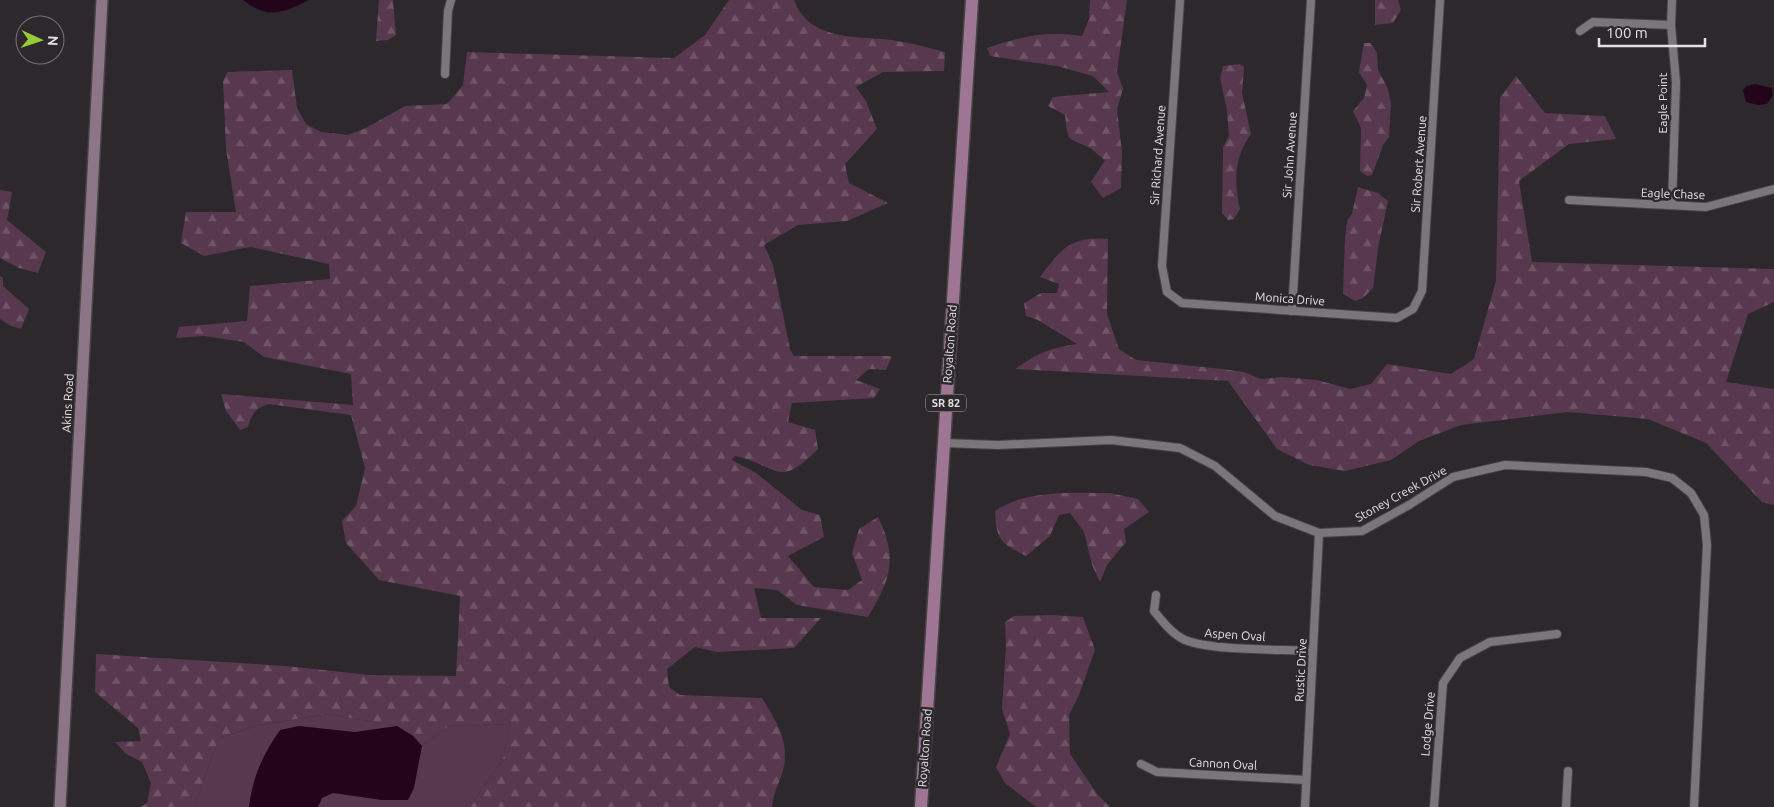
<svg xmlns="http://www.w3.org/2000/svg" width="1774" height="807" viewBox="0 0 1774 807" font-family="Ubuntu,sans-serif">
<defs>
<pattern id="forest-firs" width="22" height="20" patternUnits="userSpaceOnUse" patternTransform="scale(1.25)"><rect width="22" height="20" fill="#57384e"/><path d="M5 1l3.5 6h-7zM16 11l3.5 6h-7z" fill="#6f5467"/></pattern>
</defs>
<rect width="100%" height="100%" fill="#2c282b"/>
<polygon fill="#57384e" points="328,714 397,726 422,746 449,726 511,724 503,759 470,807 194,807 219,738 259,725"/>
<g fill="url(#forest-firs)">
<polygon points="379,0 393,0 396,35 388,40 376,41"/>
<path d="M729,0H794C809,41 856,36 892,40C910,43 927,47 945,52L944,71L883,72L856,87L866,101L877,129L845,164L849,183L888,203L847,221L798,225L764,245L773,265L790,349L794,356H892L886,370L869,369L856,380L880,389L874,398L792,403L788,422L815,430L818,449C777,490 780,466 735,456L732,460L756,473L802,510L820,515L824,537L788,556L814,587L848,590L862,580L852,553L859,529L878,517C898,558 891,579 868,617L797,605L777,590L754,588L761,618H821L794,648L717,652L695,647L667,669L669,687L680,695L762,698C775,719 789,740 784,766C781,781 773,792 772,807H470L503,759L511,724L449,726L422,746L413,736L397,726L328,714L259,725L219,738L194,807H141L147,803L151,783L142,762L126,754L115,742L141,741L138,728L95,692L96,654L286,666L370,675L456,676L460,596L379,580L346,543L342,521L356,506L365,468L351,415L268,404C255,409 252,413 248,427L240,430L226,411L221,394L353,405L351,374L264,357L244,342L204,336L176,338L179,327L247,321L250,286L330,279L329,264L250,247L204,256L181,243L186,212H236L226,149L223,82L227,72L292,70L297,108L306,124L321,132L348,135L366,128L405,106L447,104L463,85L467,52L674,58L705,35Z"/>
<path d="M1090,0H1127L1117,72L1123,89L1117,109L1122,152L1121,188L1103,198L1091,182L1105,160C1099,156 1094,150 1088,147C1066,137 1068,142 1065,115L1048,106L1053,97L1109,92L1093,76L1057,66L990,56L987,48C1022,36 1045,31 1082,36L1089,19Z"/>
<polygon points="1375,0 1398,0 1401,10 1393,23 1375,25"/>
<polygon points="1364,43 1371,43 1377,53 1378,70 1388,89 1391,104 1389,137 1383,145 1372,175 1367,176 1360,171 1361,128 1353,111 1364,98 1367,85 1359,72"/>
<path d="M1240,64L1244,67L1242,93L1251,134C1234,157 1234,182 1240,209L1234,219L1228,220L1222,213L1223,147L1229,136L1227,111L1220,78L1223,66Z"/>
<path d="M1516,76L1545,113L1605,116L1616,139L1569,144L1519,181L1532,262L1774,269V302L1748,314L1726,382L1774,389V505L1762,502L1706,443L1648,419L1568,412L1461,425L1419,441L1391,460L1345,471L1309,465L1277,449L1228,381L1015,369C1038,353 1050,348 1077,344L1038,320L1026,316L1024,303L1041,293H1057L1059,284L1040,277C1061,249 1070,236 1108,239L1107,314L1119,349L1136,360L1222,369L1244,372L1261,379L1282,377L1317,380L1350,389L1371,384L1387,364L1451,374L1474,359L1496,281L1500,98Z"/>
<polygon points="1358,187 1378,193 1388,201 1379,243 1373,288 1363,298 1355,301 1343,294 1345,238 1347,221 1352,214"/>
<polygon points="0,190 12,192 7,220 46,252 38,273 19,268 0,258"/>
<polygon points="0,276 3,278 3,286 29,309 21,329 11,326 0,319"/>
<path d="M1110,493L1138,499L1149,512L1124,529L1126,542L1107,565L1100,582L1092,565L1084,532L1070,513L1059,515L1050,536L1026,556C1000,543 996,539 995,511C1027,489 1074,493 1110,493Z"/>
<polygon points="1052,615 1083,617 1095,650 1079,695 1069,715 1070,754 1098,795 1110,807 1036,807 1005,783 996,767 1010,734 1002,709 1006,644 1005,622 1014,616"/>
</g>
<g fill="#22051b">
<path d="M243,0H309C283,13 268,20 243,0Z"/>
<polygon points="1755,84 1772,88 1773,95 1767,104 1758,105 1746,102 1743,90 1747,86"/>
<path d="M299,726L355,732L397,726L413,736L422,746L414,788L408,800H382L333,793L322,798L318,807H249C253,776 262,756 280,730Z"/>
</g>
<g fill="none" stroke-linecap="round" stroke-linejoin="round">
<defs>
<g id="street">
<polyline points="1180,0 1162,266 1167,292 1182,303 1397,318 1413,309 1422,291 1440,0"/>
<polyline points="1580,31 1593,22 1671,25"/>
<polyline points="445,74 448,11 451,0"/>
<polyline points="1569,200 1706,207 1774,189"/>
<polyline points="1672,205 1676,82 1671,25 1672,0"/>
<polyline points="1292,311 1311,0"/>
<polyline points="944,443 998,445 1111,440 1180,448 1215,466 1275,516 1319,533 1362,531 1409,505 1453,477 1505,465 1646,472 1672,478 1691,493 1704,515 1707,545 1694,807"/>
<path d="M1156,595L1154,611C1163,622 1172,634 1185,640C1212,651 1281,649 1313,651"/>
<polyline points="1141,764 1157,772 1306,780"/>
<polyline points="1305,807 1319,533"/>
<polyline points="1434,807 1443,683 1460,658 1490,642 1557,634"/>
<polyline points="1566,807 1568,771"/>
</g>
<polyline id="secondary" points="60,807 102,0"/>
<polyline id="primary" points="921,807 972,0"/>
</defs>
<use href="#street" stroke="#464345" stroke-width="10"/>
<use href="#secondary" stroke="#464345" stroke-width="14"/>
<use href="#primary" stroke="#464345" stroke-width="15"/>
<use href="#street" stroke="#7a7679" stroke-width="8"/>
<use href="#secondary" stroke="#8c7686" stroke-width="11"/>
<use href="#primary" stroke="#9e7693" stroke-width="12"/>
</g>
<g text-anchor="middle" stroke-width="5" stroke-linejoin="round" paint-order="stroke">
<rect fill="#2c282b" stroke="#adaaac" stroke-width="1" x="926" y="394.5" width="40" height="17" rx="4"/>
<g font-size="11" font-weight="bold" fill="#e4e1e3">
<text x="946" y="407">SR 82</text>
</g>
<g font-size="12" fill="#e4e1e3" stroke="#2c282b">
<text transform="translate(1663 103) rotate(-90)" y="4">Eagle Point</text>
<text transform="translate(1158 155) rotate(-86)" y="4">Sir Richard Avenue</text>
<text transform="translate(1290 155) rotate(-86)" y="4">Sir John Avenue</text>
<text transform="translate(1419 164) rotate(-86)" y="4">Sir Robert Avenue</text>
<text transform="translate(1673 194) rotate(2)" y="4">Eagle Chase</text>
<text transform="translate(1290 299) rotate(4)" y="4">Monica Drive</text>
<text transform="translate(950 344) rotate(-86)" y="4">Royalton Road</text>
<text transform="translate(68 403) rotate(-87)" y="4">Akins Road</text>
<text transform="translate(1401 494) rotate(-29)" y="4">Stoney Creek Drive</text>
<text transform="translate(1235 635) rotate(4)" y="4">Aspen Oval</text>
<text transform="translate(1301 670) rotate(-87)" y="4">Rustic Drive</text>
<text transform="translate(1428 724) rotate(-85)" y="4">Lodge Drive</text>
<text transform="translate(925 748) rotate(-86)" y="4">Royalton Road</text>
<text transform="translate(1223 764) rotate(3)" y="4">Cannon Oval</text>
</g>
</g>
<g transform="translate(40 40) rotate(93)"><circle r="24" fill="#2c282b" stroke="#767275"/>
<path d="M0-4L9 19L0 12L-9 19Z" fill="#96cc39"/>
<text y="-8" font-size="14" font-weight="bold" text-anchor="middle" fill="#e4e1e3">N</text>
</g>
<path d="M1599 38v8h106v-8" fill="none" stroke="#e4e1e3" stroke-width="2.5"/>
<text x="1606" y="38" font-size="15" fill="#e4e1e3" stroke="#2c282b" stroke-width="4" paint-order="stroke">100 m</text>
</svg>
